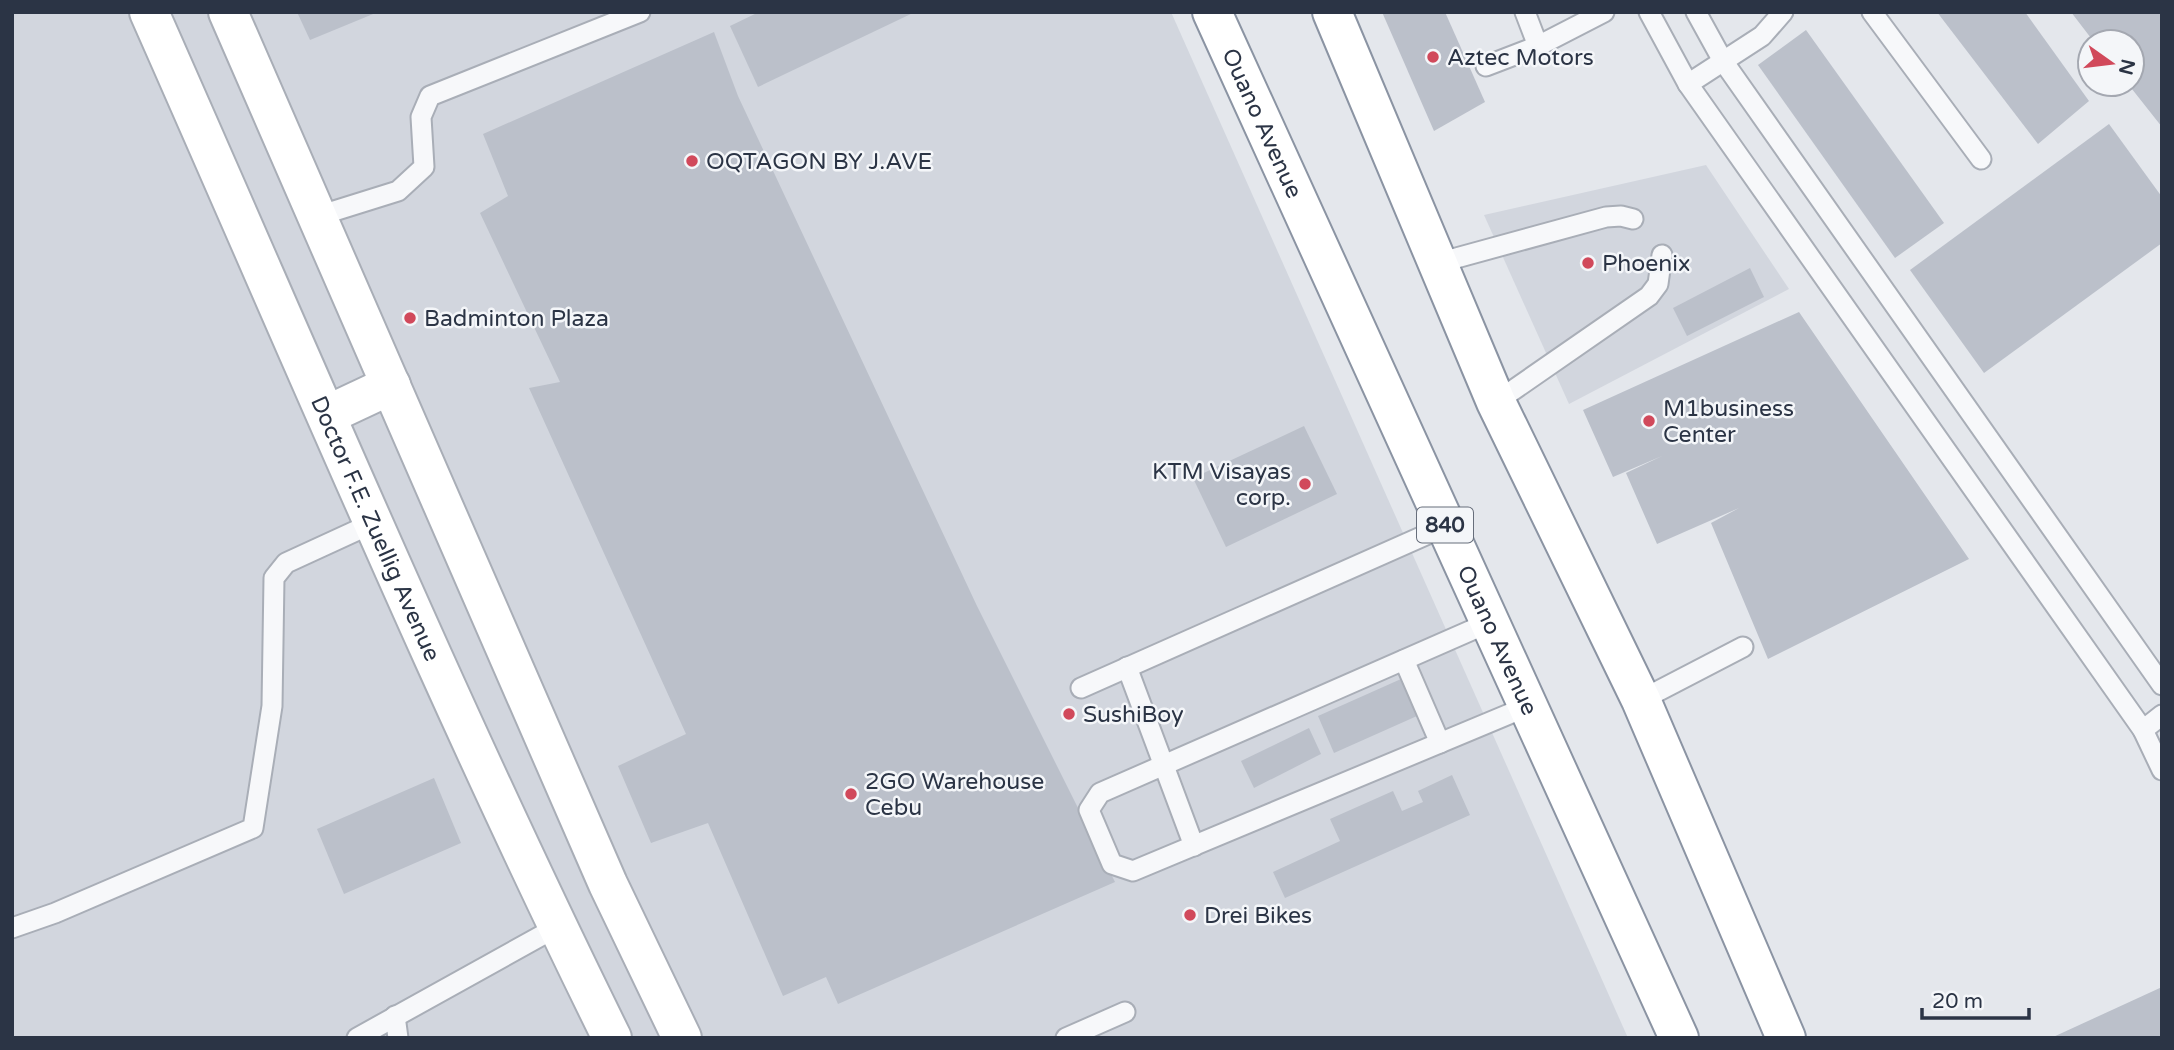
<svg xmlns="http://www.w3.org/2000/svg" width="2174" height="1050" viewBox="0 0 2174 1050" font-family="'Varela Round',sans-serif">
<rect width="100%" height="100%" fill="#e4e7ec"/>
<g fill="#d2d6de">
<polygon points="12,12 1171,12 1628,1038 12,1038"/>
<polygon points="1706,165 1789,289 1569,404 1484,215"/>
</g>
<g fill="#bbc0ca">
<polygon points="297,12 378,12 310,40"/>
<polygon points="759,12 915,12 758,87 730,26"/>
<polygon points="1382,12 1445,12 1485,102 1434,131"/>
<polygon points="1937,12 2025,12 2089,101 2038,144"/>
<polygon points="2071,12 2162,12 2162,127 2128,84 2132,84 2132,42 2094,42"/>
<polygon points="1806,30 1944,223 1895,258 1758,65"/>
<polygon points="714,32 738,96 977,606 1115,882 838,1004 826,977 783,996 708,823 651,843 618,766 686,734 529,388 560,382 480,213 508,196 483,134"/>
<polygon points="2109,124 2162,197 2162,243 1984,373 1910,270"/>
<polygon points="1750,268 1764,297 1687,336 1673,308"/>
<polygon points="1799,312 1969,559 1768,659 1711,523 1739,508 1657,544 1626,473 1662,456 1613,477 1583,410"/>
<polygon points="1304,426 1337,494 1226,547 1193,478"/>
<polygon points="1401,679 1417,716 1334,753 1318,716"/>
<polygon points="1309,728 1321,754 1254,788 1241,761"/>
<polygon points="1452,775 1470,815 1285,898 1273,872 1340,841 1330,819 1393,791 1402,811 1423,802 1418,791"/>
<polygon points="434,778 461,843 344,894 317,829"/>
<polygon points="2162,987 2162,1038 2051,1038"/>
</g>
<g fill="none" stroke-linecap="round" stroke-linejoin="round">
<defs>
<g id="lane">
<polyline points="1525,12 1538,46"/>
<polyline points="1649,12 1688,84 2143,730 2162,770"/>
<polyline points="1696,12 1723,61 2162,685"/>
<polyline points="1872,12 1981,159"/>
<polyline points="1486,66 1538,46 1604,12"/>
<polyline points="1688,84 1762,36 1783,12"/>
<polyline points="318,216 398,191 424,167 421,117 430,96 640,12"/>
<polyline points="1438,263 1606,217 1621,216 1633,219"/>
<polyline points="1496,402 1649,296 1658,284 1662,255"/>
<polyline points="1488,623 1100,793 1089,810 1112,864 1133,871 1526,707"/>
<polyline points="1404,660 1440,743"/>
<polyline points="1127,667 1194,846"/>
<polyline points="1081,688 1446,526"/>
<polyline points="1641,700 1743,647"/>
<polyline points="2143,730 2162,715"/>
<polyline points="12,928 55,913 253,828 272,706 274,578 286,563 373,523"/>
<polyline points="395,1016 398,1038"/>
<polyline points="357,1038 557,927"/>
<polyline points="1066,1038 1125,1012"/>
</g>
<g id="secondary">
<path id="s1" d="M149,12C301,355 446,702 612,1038"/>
<polyline points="228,12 608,884 682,1038"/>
<polyline points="327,415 391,385"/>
</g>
<g id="highway">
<path id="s2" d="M1212,12L1679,1038"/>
<polyline points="1332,12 1496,402 1641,700 1786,1038"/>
</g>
</defs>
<use href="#lane" stroke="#a9aeb7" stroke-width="23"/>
<use href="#secondary" stroke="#a9aeb7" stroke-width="42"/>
<use href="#highway" stroke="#8b94a3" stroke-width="42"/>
<use href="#lane" stroke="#f7f8fa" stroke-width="19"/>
<use href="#secondary" stroke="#fff" stroke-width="38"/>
<use href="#highway" stroke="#fff" stroke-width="38"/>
</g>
<g fill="#d1495b" stroke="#f4f6f9" stroke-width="2.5">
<circle cx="1433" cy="57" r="7"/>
<circle cx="692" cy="161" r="7"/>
<circle cx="1588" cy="263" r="7"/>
<circle cx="410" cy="318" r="7"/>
<circle cx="1649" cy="421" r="7"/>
<circle cx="1305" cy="484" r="7"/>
<circle cx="1069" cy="714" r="7"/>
<circle cx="851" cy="794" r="7"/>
<circle cx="1190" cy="915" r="7"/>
</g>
<g text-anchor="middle" stroke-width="5" stroke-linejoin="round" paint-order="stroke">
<rect fill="#f4f6f9" stroke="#676e7b" stroke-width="2" x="1417" y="507.5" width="56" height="35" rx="5"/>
<g font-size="21" font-weight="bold" fill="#2b3445">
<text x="1445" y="532">840</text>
</g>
<g font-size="23" fill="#2b3445" stroke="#f4f6f9" text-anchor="start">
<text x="1447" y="65">Aztec Motors</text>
<text x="706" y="169">OQTAGON BY J.AVE</text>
<text x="1602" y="271">Phoenix</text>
<text x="424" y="326">Badminton Plaza</text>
<text x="1663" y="416">M1business<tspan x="1663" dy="26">Center</tspan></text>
<text x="1291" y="479" text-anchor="end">KTM Visayas<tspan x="1291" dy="26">corp.</tspan></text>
<text x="1083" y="722">SushiBoy</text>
<text x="865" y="789">2GO Warehouse<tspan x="865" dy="26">Cebu</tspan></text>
<text x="1204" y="923">Drei Bikes</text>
</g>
<g font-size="23" fill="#2b3445" stroke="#f4f6f9">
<text dy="8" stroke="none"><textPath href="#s2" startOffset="122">Ouano Avenue</textPath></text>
<text dy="8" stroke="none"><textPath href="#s1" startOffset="564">Doctor F.E. Zuellig Avenue</textPath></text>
<text dy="8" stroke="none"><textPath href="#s2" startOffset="690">Ouano Avenue</textPath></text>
</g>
</g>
<rect width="2174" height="1050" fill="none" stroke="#2b3445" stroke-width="28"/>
<g transform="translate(2111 63) rotate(104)"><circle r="33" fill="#f4f6f9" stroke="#a4a8b1" stroke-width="2"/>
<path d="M0-5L12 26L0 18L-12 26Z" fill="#d1495b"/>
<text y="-10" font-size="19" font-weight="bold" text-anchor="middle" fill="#2b3445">N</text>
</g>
<path d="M1922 1008v10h107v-10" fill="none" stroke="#2b3445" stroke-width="3.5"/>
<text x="1932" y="1008" font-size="21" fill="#2b3445" stroke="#f4f6f9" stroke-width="5" paint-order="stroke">20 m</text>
</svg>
